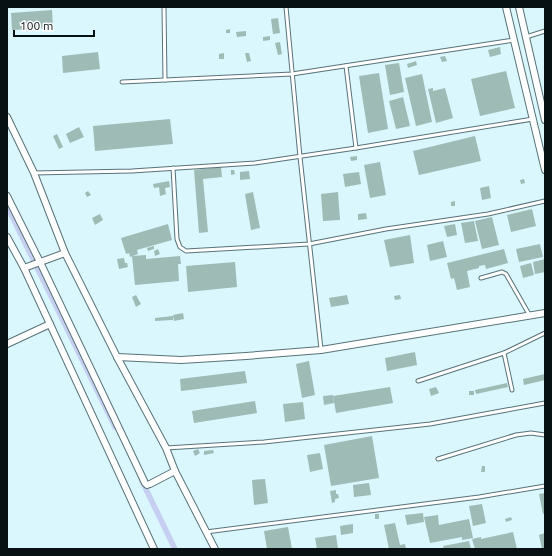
<svg xmlns="http://www.w3.org/2000/svg" width="552" height="556" viewBox="0 0 552 556" font-family="Ubuntu,sans-serif">
<rect width="100%" height="100%" fill="#daf7fe"/>
<g fill="none" stroke-linecap="round" stroke-linejoin="round">
<g stroke="#c6cef1" stroke-width="5.5">
<polyline points="7,206 115,427"/>
<polyline points="142,481 175,549"/>
</g>
</g>
<g fill="#9ebbb6">
<polygon points="52,10 53,28 12,30 11,13"/>
<polygon points="278,18 280,33 273,34 271,19"/>
<polygon points="230,29 230,33 226,33 226,30"/>
<polygon points="246,31 246,36 237,37 236,32"/>
<polygon points="270,36 270,40 263,41 263,37"/>
<polygon points="280,42 282,54 278,55 275,43"/>
<polygon points="500,47 501,54 490,57 488,50"/>
<polygon points="98,52 100,69 63,73 62,56"/>
<polygon points="224,53 224,59 219,59 219,54"/>
<polygon points="245,53 249,53 251,61 247,62"/>
<polygon points="445,56 447,61 442,62 440,57"/>
<polygon points="416,61 417,65 408,68 407,64"/>
<polygon points="399,63 404,92 390,95 385,65"/>
<polygon points="506,71 515,108 480,116 471,79"/>
<polygon points="379,73 388,129 368,133 359,76"/>
<polygon points="422,74 432,122 416,126 405,78"/>
<polygon points="433,88 433,91 445,88 453,118 436,123 428,89"/>
<polygon points="403,97 410,126 396,129 389,101"/>
<polygon points="170,119 173,144 95,151 93,126"/>
<polygon points="79,127 84,137 70,143 66,134"/>
<polygon points="57,134 63,147 59,149 53,136"/>
<polygon points="475,136 481,161 419,175 413,151"/>
<polygon points="357,156 357,160 351,161 350,157"/>
<polygon points="380,162 386,195 370,198 364,165"/>
<polygon points="221,167 222,177 203,179 208,232 199,233 194,170"/>
<polygon points="231,170 234,170 235,174 231,175"/>
<polygon points="249,171 250,179 240,180 240,172"/>
<polygon points="359,172 361,184 345,187 343,174"/>
<polygon points="524,179 525,183 521,184 520,180"/>
<polygon points="169,181 170,187 165,188 166,194 160,196 159,187 154,188 153,184"/>
<polygon points="489,186 491,198 482,200 480,188"/>
<polygon points="88,191 91,195 87,197 85,193"/>
<polygon points="253,192 260,228 251,230 245,194"/>
<polygon points="338,192 340,220 323,221 321,194"/>
<polygon points="455,201 455,206 451,206 451,202"/>
<polygon points="532,209 536,226 511,232 507,215"/>
<polygon points="366,213 367,219 358,220 358,214"/>
<polygon points="100,214 103,220 95,225 92,218"/>
<polygon points="492,217 499,245 482,249 475,221"/>
<polygon points="474,221 478,241 465,243 461,223"/>
<polygon points="168,224 172,240 137,250 138,254 130,257 129,253 126,254 121,238"/>
<polygon points="455,224 457,235 447,237 444,226"/>
<polygon points="410,235 414,263 390,267 384,240"/>
<polygon points="443,241 447,257 430,261 427,245"/>
<polygon points="540,244 543,257 519,262 516,249"/>
<polygon points="154,246 154,249 148,251 147,248"/>
<polygon points="158,249 160,254 155,256 154,251"/>
<polygon points="504,249 508,263 486,269 485,265 479,266 479,268 467,271 470,287 457,290 454,278 451,279 447,263"/>
<polygon points="146,255 146,259 180,256 181,264 178,264 179,281 135,285 132,256"/>
<polygon points="124,258 125,263 127,263 128,267 119,269 117,259"/>
<polygon points="545,259 545,272 535,274 533,262"/>
<polygon points="235,262 237,287 188,292 186,266"/>
<polygon points="531,263 534,275 523,278 520,266"/>
<polygon points="136,295 141,304 136,307 132,297"/>
<polygon points="347,295 349,304 331,307 329,298"/>
<polygon points="400,295 401,299 395,300 394,296"/>
<polygon points="183,313 184,319 174,321 173,315"/>
<polygon points="173,316 173,320 155,321 155,318"/>
<polygon points="415,352 417,365 387,371 385,358"/>
<polygon points="309,361 315,395 302,398 296,364"/>
<polygon points="245,371 247,383 181,391 180,379"/>
<polygon points="545,374 545,380 524,385 523,379"/>
<polygon points="507,383 508,387 476,394 475,390"/>
<polygon points="390,387 393,403 336,413 333,396"/>
<polygon points="436,387 439,393 431,396 429,389"/>
<rect x="469" y="391" width="5" height="4"/>
<polygon points="333,395 334,403 324,405 323,396"/>
<polygon points="255,401 257,413 194,423 192,411"/>
<polygon points="303,402 305,419 285,422 283,404"/>
<polygon points="372,436 379,478 331,486 324,445"/>
<polygon points="198,449 200,453 195,456 193,451"/>
<polygon points="213,450 214,453 204,455 204,451"/>
<polygon points="320,453 323,469 310,472 307,455"/>
<polygon points="482,466 485,466 485,472 481,472"/>
<polygon points="265,479 268,503 254,505 252,480"/>
<polygon points="369,483 371,495 354,497 353,485"/>
<polygon points="336,490 336,494 338,494 339,498 335,499 335,502 332,503 330,491"/>
<polygon points="545,493 545,513 543,514 539,494"/>
<polygon points="482,504 486,523 473,526 469,506"/>
<polygon points="423,513 424,522 407,525 405,515"/>
<rect x="375" y="514" width="4" height="5"/>
<polygon points="438,515 439,525 469,519 473,538 462,540 462,537 430,543 424,517"/>
<polygon points="511,517 512,520 506,522 505,519"/>
<polygon points="395,523 400,545 405,544 406,549 389,549 384,525"/>
<polygon points="353,524 353,533 341,535 340,526"/>
<polygon points="288,527 292,549 267,549 264,531"/>
<polygon points="513,532 517,549 475,549 472,539 481,537 481,539"/>
<polygon points="545,533 545,549 542,549 539,535"/>
<polygon points="336,535 338,549 317,549 315,538"/>
<polygon points="469,541 471,549 444,549 443,546"/>
</g>
<g fill="none" stroke-linecap="round" stroke-linejoin="round">
<defs>
<g id="lane">
<polyline points="164,7 165,80"/>
<polyline points="286,7 300,157 321,349"/>
<polyline points="526,37 545,31"/>
<polyline points="346,66 356,148"/>
<polyline points="122,82 292,74 514,40"/>
<polyline points="173,168 177,239 180,247 186,251 309,244 386,229 488,214 545,201"/>
<polyline points="34,173 132,171 255,163 356,148 533,119"/>
<polyline points="481,278 502,272 506,274 530,316"/>
<polyline points="504,353 512,390"/>
<polyline points="418,381 504,353 545,333"/>
<polyline points="166,448 264,442 430,424 545,403"/>
<polyline points="438,459 516,435 531,433 545,435"/>
<polyline points="206,532 479,497 545,486"/>
</g>
<g id="street">
<polyline points="506,7 545,170"/>
<polyline points="519,7 545,120"/>
<polyline points="7,117 34,173 65,253 117,357 166,448 175,471 215,549"/>
<polyline points="7,196 40,262 145,483 147,485 150,484 175,471"/>
<polyline points="7,237 24,268 154,549"/>
<polyline points="24,268 65,253"/>
<polyline points="7,344 50,324"/>
<polyline points="117,357 181,360 246,356 321,350 545,313"/>
</g>
</defs>
<use href="#lane" stroke="#587278" stroke-width="5"/>
<use href="#street" stroke="#587278" stroke-width="8"/>
<use href="#lane" stroke="#fff" stroke-width="3"/>
<use href="#street" stroke="#fff" stroke-width="6"/>
</g>
<rect width="552" height="556" fill="none" stroke="#071113" stroke-width="16"/>
<path d="M14 30v6h80v-6" fill="none" stroke="#071113" stroke-width="2"/>
<text x="20" y="30" font-size="12" fill="#071113" stroke="#fefefe" stroke-width="3" paint-order="stroke">100 m</text>
</svg>
